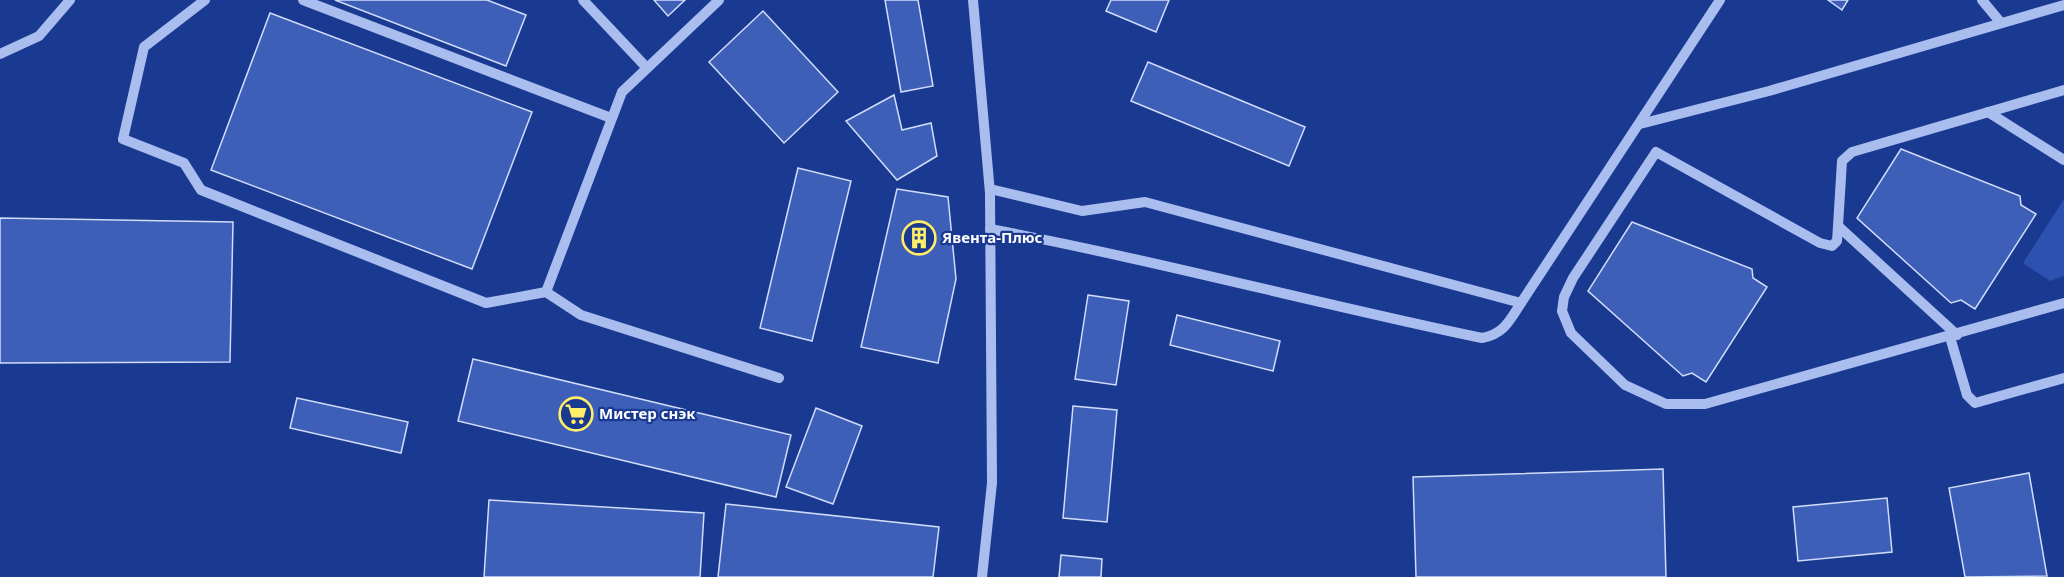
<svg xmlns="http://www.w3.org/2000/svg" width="2064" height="577" viewBox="0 0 2064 577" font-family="'Noto Sans',sans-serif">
<rect width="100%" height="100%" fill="#1a3991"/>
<polygon fill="#2d51b0" points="2064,199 2064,276 2050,281 2023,263"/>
<g fill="#3e5fb8" stroke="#d0dcfa" stroke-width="1.5">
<polygon points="335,0 487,0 526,15 506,66"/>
<polygon points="654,0 685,0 668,16"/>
<polygon points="885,0 918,0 933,86 901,92"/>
<polygon points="1111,0 1169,0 1156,32 1106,11"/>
<polygon points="1828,0 1848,0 1842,10"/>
<polygon points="763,11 838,92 784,143 709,62"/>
<polygon points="270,13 532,112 472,269 211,170"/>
<polygon points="1148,62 1305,127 1289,166 1131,101"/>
<polygon points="894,95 902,130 931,123 937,156 897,180 846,121"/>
<polygon points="1901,149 2020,196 2021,205 2036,214 1975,309 1961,300 1951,303 1857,218"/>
<polygon points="798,168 851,181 812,341 760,328"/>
<polygon points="897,189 948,197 956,279 938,363 861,347"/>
<polygon points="0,218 233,222 230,362 0,363"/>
<polygon points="1632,222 1752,269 1753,278 1767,287 1706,382 1692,373 1683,376 1588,291"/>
<polygon points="1088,295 1129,301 1116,385 1075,379"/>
<polygon points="1177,315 1280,341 1273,371 1170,345"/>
<polygon points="473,359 791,435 776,497 458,421"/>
<polygon points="297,398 408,422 401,453 290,428"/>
<polygon points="1073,406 1117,410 1107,522 1063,518"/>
<polygon points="816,408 862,426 833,504 786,487"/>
<polygon points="1663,469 1666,577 1416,577 1413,477"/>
<polygon points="2029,473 2047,576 1965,577 1949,488"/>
<polygon points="1887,498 1892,552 1798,561 1793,507"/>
<polygon points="489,500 704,513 700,577 484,577"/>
<polygon points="726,504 939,527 933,577 718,577"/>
<polygon points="1061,555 1102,559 1101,577 1059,577"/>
</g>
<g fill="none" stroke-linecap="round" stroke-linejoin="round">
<g stroke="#aabdef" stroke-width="10">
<polyline points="205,0 144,47 123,139 184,163 201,190 486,303 546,292"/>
<polyline points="303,0 611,118"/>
<polyline points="583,0 647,68"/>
<polyline points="719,0 622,92 546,292 581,315 779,378"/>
<polyline points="973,0 990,193 992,483 982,577"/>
<polyline points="1982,0 2001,23"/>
<polyline points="0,54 39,36 70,0"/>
<polyline points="1988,112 2064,160"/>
<polyline points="1640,124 1769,91 2064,5"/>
<polyline points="990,189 1082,211 1145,202 1521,303"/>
<polyline points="1838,226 1837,241 1832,246 1820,243 1656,152 1573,278 1564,297 1562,311 1571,333 1625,385 1666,404 1705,404 2064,303"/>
<path d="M990,229C1155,260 1318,304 1482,338C1504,334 1510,320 1521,303L1720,0"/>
<polyline points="1957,335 1838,226 1842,161 1852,152 2064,90"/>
<polyline points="1950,337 1967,395 1975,403 2064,378"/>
</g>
</g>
<defs>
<symbol id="building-ring" viewBox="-11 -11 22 22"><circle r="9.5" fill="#1a3991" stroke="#ffee68" stroke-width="1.5"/><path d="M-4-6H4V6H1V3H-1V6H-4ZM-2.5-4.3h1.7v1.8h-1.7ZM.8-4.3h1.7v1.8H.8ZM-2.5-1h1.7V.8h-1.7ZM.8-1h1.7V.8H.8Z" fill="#ffee68"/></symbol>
<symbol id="supermarket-ring" viewBox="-11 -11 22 22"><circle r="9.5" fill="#1a3991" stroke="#ffee68" stroke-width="1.5"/><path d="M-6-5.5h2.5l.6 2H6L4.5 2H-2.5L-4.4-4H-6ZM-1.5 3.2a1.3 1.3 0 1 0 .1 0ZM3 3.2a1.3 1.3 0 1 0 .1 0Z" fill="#ffee68"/></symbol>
</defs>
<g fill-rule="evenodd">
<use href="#building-ring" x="900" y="219" width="38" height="38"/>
<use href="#supermarket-ring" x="557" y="395" width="38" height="38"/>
</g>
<g text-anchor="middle" stroke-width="4.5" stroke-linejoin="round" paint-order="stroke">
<g font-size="15" font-weight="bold" fill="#fff" stroke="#1a3991" text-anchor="start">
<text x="942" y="243">Явента-Плюс</text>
<text x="599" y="419">Мистер снэк</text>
</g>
</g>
</svg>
